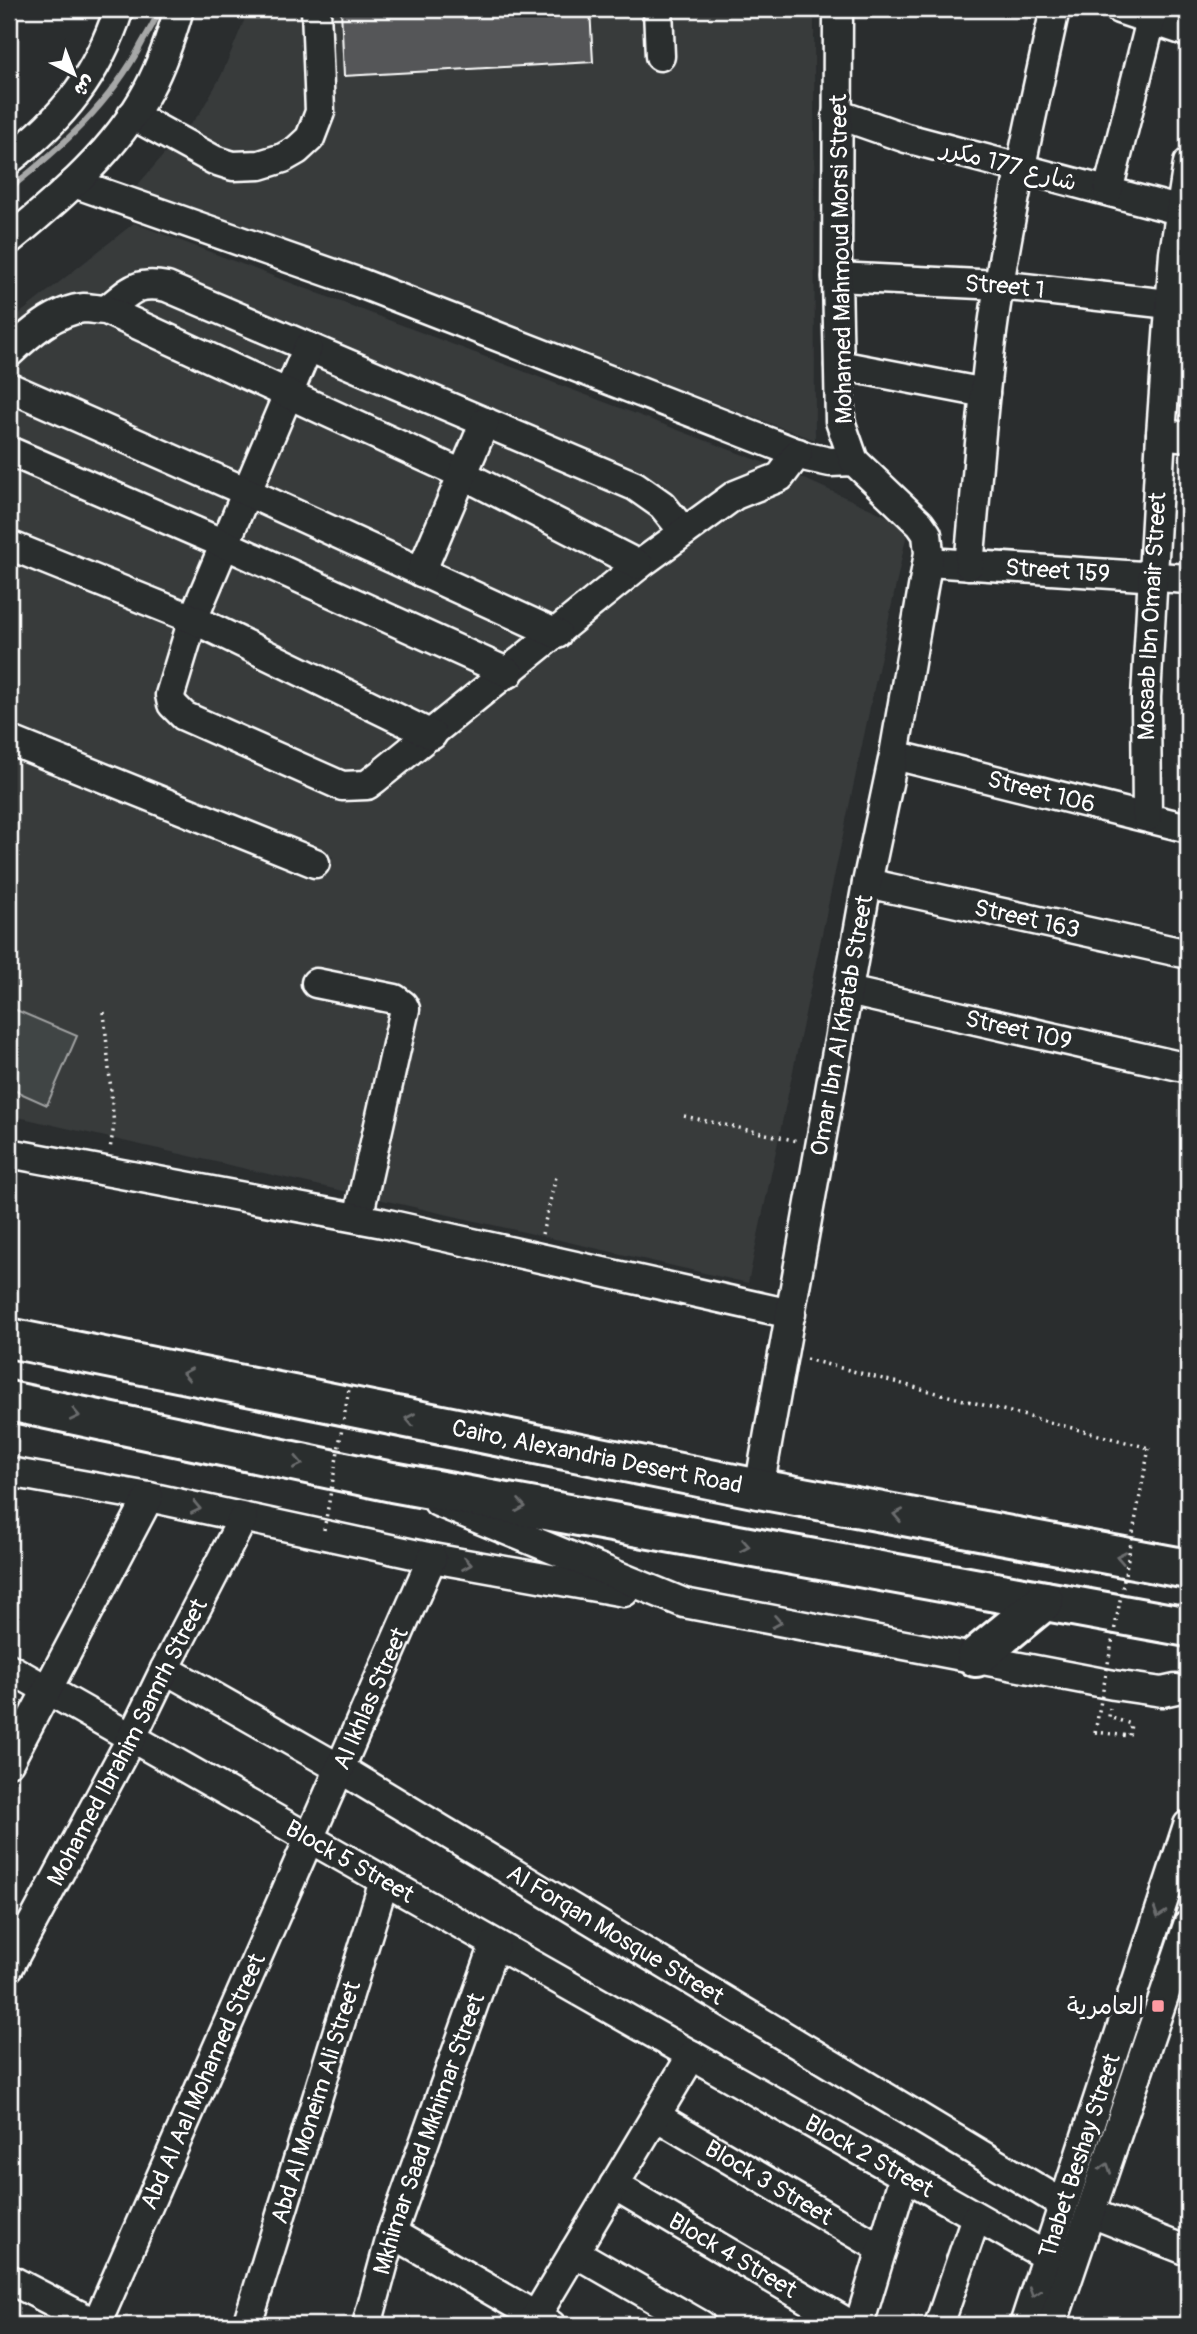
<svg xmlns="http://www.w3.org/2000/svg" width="1197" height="2334" viewBox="0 0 1197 2334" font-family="Pangolin,'Playpen Sans Arabic',sans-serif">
<rect width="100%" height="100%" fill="#2a2d2e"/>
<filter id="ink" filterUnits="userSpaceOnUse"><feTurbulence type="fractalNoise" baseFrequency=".0143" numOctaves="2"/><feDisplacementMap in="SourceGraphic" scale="14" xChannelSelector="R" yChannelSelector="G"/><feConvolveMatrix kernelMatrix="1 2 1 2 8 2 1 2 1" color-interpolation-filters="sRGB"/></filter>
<g filter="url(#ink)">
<g fill="#373a3b">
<polygon points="249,9 814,9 815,440 135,188 200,113 221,76"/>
<polygon points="134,223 796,475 893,519 907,533 748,1283 9,1115 9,755 313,874 333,857 9,722 9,322"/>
</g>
<polygon fill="#414445" stroke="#a0a2a2" stroke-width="2" points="9,1007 77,1036 47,1105 9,1088"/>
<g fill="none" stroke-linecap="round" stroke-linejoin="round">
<path stroke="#a6a7a7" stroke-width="6" d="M9,189C61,148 111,103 142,43C148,32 156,21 159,9"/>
</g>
<polygon fill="#555758" stroke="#fff" stroke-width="2" points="341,9 590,9 593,62 344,76"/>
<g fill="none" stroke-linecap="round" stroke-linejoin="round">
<defs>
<g id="minor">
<polyline points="658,9 660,56"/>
<polyline points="1119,9 1188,32"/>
<polyline points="837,114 906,138 1182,211"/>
<polyline points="132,115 214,160 233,166 260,165 283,158 297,150 310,138 320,112 316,9"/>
<path d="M9,160C64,117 97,76 119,9"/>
<polyline points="74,183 360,283 807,457 830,462 854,461"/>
<polyline points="1108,191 1151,20"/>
<path d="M9,240C61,197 116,150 148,90C162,64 171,37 179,9"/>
<path id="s1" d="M837,277L999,285L1187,306"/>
<path d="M106,310C131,291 135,281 167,287L635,486L662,505L684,532"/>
<polyline points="308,347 193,619 170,695 172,704 184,716 342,786 367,785 375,779 639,565 735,495 780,477 798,453"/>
<path d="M9,353C28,335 56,310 84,308C91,308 99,310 106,310L464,475L639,565"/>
<polyline points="839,365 985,393"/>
<polyline points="9,387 247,492 557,634"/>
<polyline points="1161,434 1188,437"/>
<polyline points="9,451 224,544 509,673"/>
<polyline points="9,545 193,619 432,735"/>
<path id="s2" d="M928,562L1188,579"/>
<path d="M969,565C978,471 984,377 999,285C1014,192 1035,100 1055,9"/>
<polyline points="421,572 485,422"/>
<polyline points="9,740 315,863"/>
<path id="s3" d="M894,755L1188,828"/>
<path id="s4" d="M1147,817L1146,697L1161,434L1174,253L1188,163"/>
<path id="s5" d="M867,883L1188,954"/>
<polyline points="316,983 395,999 403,1005 405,1009 358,1218"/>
<path id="s6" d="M848,991L1188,1068"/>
<polyline points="9,1153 383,1223 791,1314"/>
<polyline points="9,1472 149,1497 432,1558 624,1592"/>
<path id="s7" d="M759,1489L867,883L894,755L929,553L927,534L920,524L854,461L840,421L837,277L838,9"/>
<polyline points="438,1502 684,1603 1114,1685 1162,1692 1176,1689"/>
<path id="s8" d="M9,1668L1046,2256"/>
<path id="s9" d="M165,1669L339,1768L1063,2204"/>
<polyline points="9,1762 149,1497"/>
<path id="s10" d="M9,1967L132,1737L165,1669L243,1518"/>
<path id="s11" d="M656,2116L882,2249"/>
<path id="s12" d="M614,2185L851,2325"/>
<polyline points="1091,2213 1188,2251"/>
<polyline points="392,2233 551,2325"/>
<polyline points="574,2252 701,2325"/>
<polyline points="9,2279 96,2324"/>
<polyline points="536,2316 692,2055"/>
<path id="s13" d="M96,2325L432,1558"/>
<path id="s14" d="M247,2325L384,1881"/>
<path id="s15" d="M367,2325L392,2233L495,1944"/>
<polyline points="859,2325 904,2176"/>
<polyline points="939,2325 976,2217"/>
<path id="s16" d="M1024,2325L1188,1825"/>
<polyline points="1052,2325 1188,1925"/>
</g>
<g id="highway">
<path id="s17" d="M9,1338L759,1489L1188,1569"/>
<polyline points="9,1401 392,1482 1188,1627"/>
<polyline points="976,1657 1044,1601"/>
</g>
</defs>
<use href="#minor" stroke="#fff" stroke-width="33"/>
<use href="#highway" stroke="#fff" stroke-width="44"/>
<g stroke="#fff" stroke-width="3.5" stroke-dasharray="2 5" stroke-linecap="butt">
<polyline points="104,1012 114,1126 110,1149"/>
<polyline points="684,1116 798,1141"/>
<polyline points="542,1234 556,1177"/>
<polyline points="806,1359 1149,1448"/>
<polyline points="1095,1732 1129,1736 1131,1724 1109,1717 1110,1708"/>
</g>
<use href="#minor" stroke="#2a2d2e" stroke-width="28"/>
<use href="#highway" stroke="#2a2d2e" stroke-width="38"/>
<g stroke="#fff" stroke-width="3.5" stroke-dasharray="2 5" stroke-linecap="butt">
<polyline points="324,1530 349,1389"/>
<polyline points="1095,1732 1149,1448"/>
</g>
</g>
<defs><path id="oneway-chevron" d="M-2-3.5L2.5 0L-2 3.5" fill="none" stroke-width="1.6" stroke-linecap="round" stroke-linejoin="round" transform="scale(1.75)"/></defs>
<g stroke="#6a6c6d">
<use href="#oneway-chevron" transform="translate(187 1374) rotate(-169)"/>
<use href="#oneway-chevron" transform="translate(75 1415) rotate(12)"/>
<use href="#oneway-chevron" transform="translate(410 1419) rotate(-169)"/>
<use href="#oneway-chevron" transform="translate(298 1463) rotate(12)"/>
<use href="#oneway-chevron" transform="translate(521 1506) rotate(10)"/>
<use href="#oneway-chevron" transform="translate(196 1508) rotate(12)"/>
<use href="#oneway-chevron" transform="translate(898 1515) rotate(-169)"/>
<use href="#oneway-chevron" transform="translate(745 1546) rotate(10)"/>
<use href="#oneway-chevron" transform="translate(1121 1557) rotate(-169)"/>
<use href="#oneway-chevron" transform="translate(467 1564) rotate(10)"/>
<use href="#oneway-chevron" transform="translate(777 1622) rotate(10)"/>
<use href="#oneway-chevron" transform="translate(1159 1913) rotate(108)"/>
<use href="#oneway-chevron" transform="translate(1106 2168) rotate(-71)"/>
<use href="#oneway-chevron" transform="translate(1034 2292) rotate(108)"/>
</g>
</g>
<rect fill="#ff9aa2" stroke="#2a2d2e" stroke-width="2.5" x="1151" y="1999" width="14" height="14" rx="3.5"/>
<g text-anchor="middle" stroke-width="7" stroke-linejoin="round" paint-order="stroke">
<g font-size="24" fill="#fff" stroke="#2a2d2e">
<text transform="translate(1009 165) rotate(15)" y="8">شارع 177 مكرر</text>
<text transform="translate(841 259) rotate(-91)" y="8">Mohamed Mahmoud Morsi Street</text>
<text dy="8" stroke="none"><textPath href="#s1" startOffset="168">Street 1</textPath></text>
<text dy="8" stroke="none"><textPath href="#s2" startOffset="130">Street 159</textPath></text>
<text dy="8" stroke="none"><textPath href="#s4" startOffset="201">Mosaab Ibn Omair Street</textPath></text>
<text dy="8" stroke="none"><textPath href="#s3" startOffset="152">Street 106</textPath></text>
<text dy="8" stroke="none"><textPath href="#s5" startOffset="164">Street 163</textPath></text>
<text dy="8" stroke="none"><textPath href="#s7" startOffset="471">Omar Ibn Al Khatab Street</textPath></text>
<text dy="8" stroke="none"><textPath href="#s6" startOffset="175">Street 109</textPath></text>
<text dy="8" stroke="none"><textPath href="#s17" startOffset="600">Cairo, Alexandria Desert Road</textPath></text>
<text dy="8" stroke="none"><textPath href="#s13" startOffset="684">Al Ikhlas Street</textPath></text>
<text dy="8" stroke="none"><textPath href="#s10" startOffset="254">Mohamed Ibrahim Samrh Street</textPath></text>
<text dy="8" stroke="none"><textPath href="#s8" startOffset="392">Block 5 Street</textPath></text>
<text dy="8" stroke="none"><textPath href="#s9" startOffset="523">Al Forqan Mosque Street</textPath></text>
<text dy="8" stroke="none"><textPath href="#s13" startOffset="266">Abd Al Aal Mohamed Street</textPath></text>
<text dy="8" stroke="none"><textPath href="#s14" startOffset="233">Abd Al Moneim Ali Street</textPath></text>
<text dy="8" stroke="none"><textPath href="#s15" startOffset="201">Mkhimar Saad Mkhimar Street</textPath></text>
<text dy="8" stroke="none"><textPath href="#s16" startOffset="178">Thabet Beshay Street</textPath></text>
<text dy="8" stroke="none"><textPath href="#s8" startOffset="989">Block 2 Street</textPath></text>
<text dy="8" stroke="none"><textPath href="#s11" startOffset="131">Block 3 Street</textPath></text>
<text dy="8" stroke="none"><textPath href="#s12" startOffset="138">Block 4 Street</textPath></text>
</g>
<g font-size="24" fill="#fff" stroke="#2a2d2e" text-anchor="end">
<text x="1144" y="2014">العامرية</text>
</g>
</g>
<rect width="1197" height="2334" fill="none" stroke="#2a2d2e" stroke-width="35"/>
<rect x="18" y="18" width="1162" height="2299" fill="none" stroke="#fff" stroke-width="2.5" filter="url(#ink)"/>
<g transform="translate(74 74) rotate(138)" stroke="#2a2d2e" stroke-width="5" paint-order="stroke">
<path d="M0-5L12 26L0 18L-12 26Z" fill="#ffffff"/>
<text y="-10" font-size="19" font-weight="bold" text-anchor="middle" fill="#ffffff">ش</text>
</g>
</svg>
